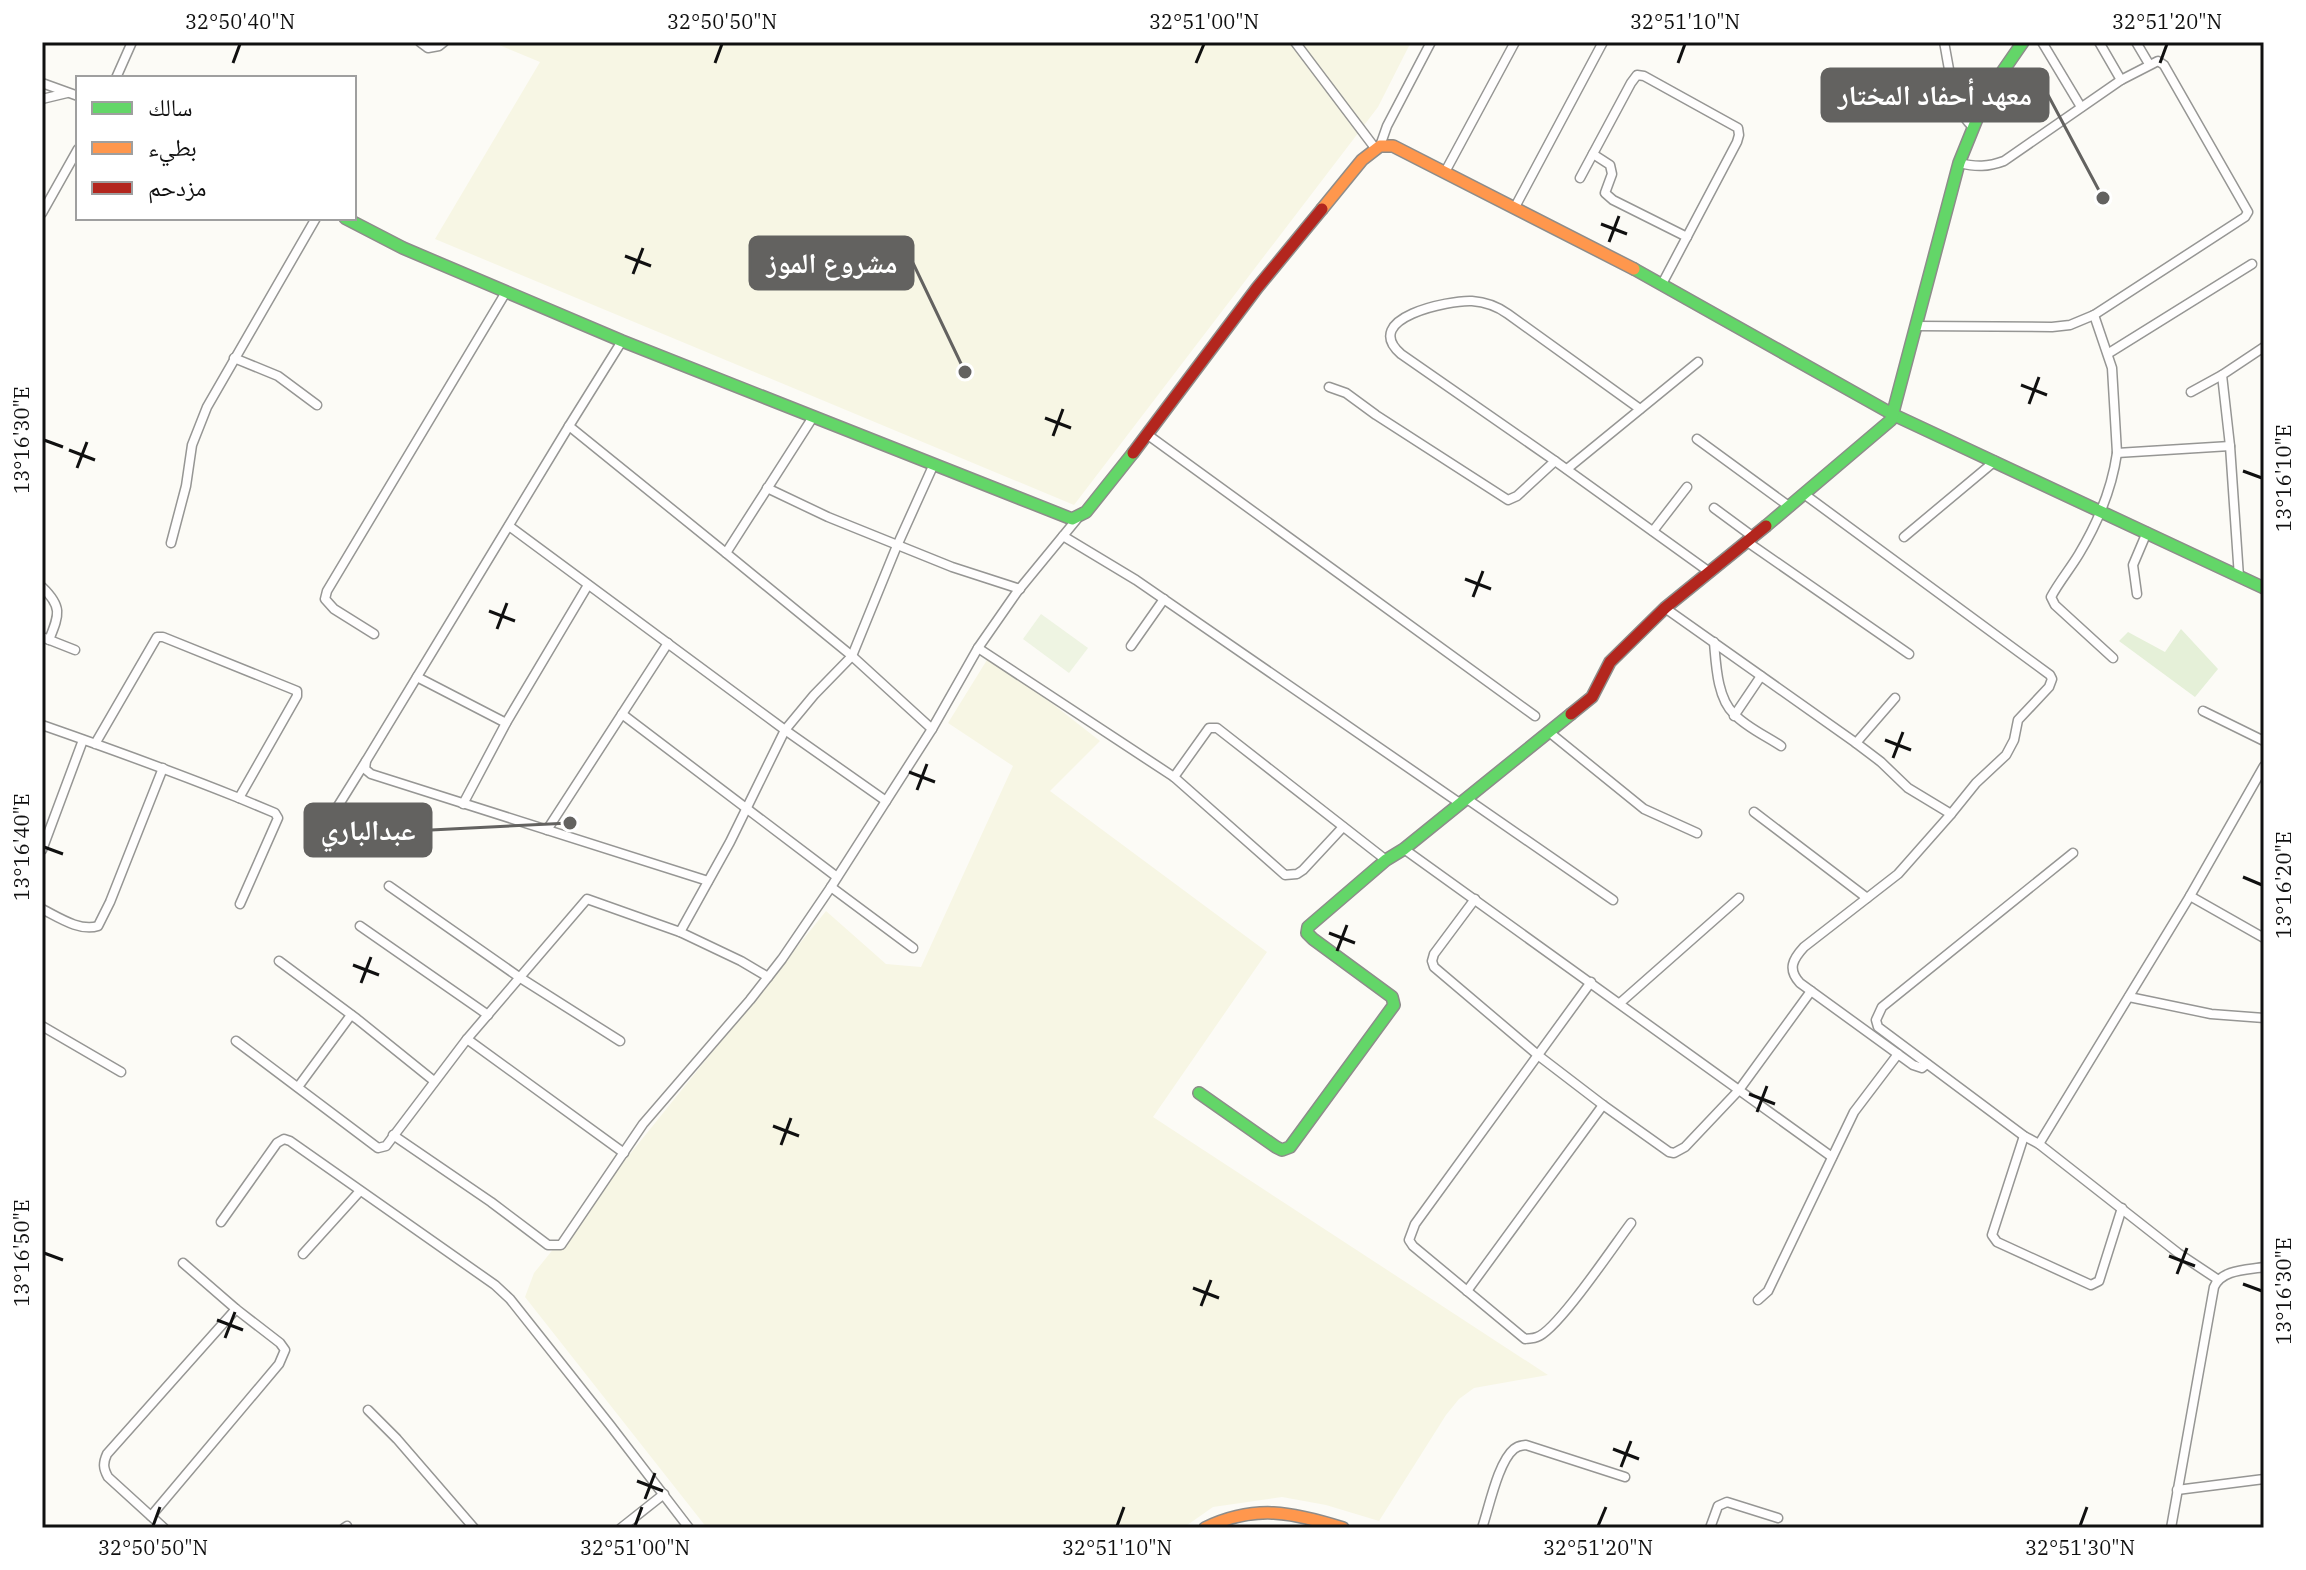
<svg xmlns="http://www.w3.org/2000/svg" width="2306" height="1570" viewBox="0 0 2306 1570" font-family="'IBM Plex Serif','Noto Naskh Arabic',serif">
<rect width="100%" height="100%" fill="#fcfbf6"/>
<g fill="#f7f6e4">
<polygon points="492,42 1411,42 1378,107 1074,505 435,239 540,62"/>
<polygon points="990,655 1100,741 1050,791 1267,952 1153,1117 1548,1375 1474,1388 1459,1399 1446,1415 1379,1521 1326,1505 1282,1497 1213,1507 1183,1528 707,1528 525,1297 534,1273 826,911 886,964 921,967 1013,766 948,723"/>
</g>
<polygon fill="#e5f0d8" points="2181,629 2218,669 2195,697 2119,641 2128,632 2165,652"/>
<polygon fill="#eef4e2" points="1041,614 1088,648 1069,673 1023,639"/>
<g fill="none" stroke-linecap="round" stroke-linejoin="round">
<defs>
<g id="street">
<polyline points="420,42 428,48 439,46 444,42"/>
<polyline points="1295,42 1375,148"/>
<path d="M1944,42C1949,66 1953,111 1973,127"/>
<polyline points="2042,42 2081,107"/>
<polyline points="2099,42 2121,80"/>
<polyline points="2136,42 2149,64"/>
<polyline points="116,78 132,42"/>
<polyline points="42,83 78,96"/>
<polyline points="42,99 67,93"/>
<polyline points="1380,146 1387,126 1431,42"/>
<polyline points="1593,154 1610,165 1612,174 1605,193 1613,200 1687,237"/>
<polyline points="1445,172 1515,42"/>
<polyline points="1580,178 1631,83 1637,75 1644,76 1738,128 1739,135 1737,142 1662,284"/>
<polyline points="1515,207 1603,42"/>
<polyline points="42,213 78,149"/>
<path d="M2094,315L2112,368L2117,453C2112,488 2097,524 2079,554C2070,569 2059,582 2051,597L2055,605L2113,658"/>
<path d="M1917,326L2052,327L2070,325L2094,315L2245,217L2248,212L2164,65L2158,61L2121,80L2004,161C1988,167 1976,167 1959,163"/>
<polyline points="622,341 569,426 366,761 365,769 371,774 708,881"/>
<polyline points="2109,353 2252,264"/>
<polyline points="234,358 278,376 317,405"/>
<polyline points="1329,387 1346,393 1376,415 1508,500 1517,496 1555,461"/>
<polyline points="2191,392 2222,375"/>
<path d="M1640,409L1508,314C1497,306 1486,302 1472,301C1449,300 1360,318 1401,354L1555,461L1708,571"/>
<polyline points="813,417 726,553 852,656 932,729"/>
<polyline points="569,426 726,553"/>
<polyline points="1148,435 1535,716"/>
<polyline points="1697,439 1790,507"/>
<polyline points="2117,453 2230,446"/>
<polyline points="1567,469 1698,362"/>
<polyline points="767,488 828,517 952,567 1020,589"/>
<polyline points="1804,494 2050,675 2052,679 2049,687 2018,720 2014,740 2006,755 1976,783 1951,814"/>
<polyline points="1714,508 1752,536"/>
<polyline points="509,526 785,730 886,801"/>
<polyline points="1653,531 1687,487"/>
<polyline points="1063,536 1136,580 1461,804"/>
<polyline points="1904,537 1995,461"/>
<polyline points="1746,541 1909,654"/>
<polyline points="171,543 186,486 192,445 207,407 316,218"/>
<polyline points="2239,577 2230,446 2222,375 2264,347"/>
<path d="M42,587C63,607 59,615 49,640"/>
<polyline points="2137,594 2133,565 2147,532"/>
<path d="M1665,608L1856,743L1881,762L1908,788L1951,814L1898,874L1804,947C1793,959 1787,969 1800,983L1913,1065L1922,1068L1927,1064"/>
<polyline points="374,634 334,609 325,599 327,591 506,292"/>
<polyline points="42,637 75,650"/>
<path d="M1714,642C1716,664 1717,698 1734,714C1746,727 1766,736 1781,746"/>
<polyline points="1131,646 1164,599"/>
<polyline points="978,648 1174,777 1285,875 1297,874 1303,870 1343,827"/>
<polyline points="417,677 506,723"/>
<polyline points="2203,711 2264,741"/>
<polyline points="622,714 837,877"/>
<polyline points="1734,716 1761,676"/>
<path d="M42,725C108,748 174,772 239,798L297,696V691L163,637H157L95,744"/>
<polyline points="1549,732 1644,809 1697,833"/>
<polyline points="1856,743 1895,698"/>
<polyline points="1174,777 1209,728 1217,728 1386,860"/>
<polyline points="239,798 275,813 278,818 240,904"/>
<polyline points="1467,799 1613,900"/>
<polyline points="463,804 506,723 588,585"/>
<polyline points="338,806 366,761"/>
<polyline points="1754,812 1867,898"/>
<polyline points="547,830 668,643"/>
<polyline points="1404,849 1832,1157"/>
<polyline points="42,850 83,740"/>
<polyline points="2073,853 1882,1007 1876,1020 1878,1027 2024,1136 2039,1144 2178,1253 2217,1279"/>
<polyline points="389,886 519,977 620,1041"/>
<polyline points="831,887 913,948"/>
<polyline points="2190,896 2264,938"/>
<polyline points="1475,899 1434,954 1432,961 1434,967 1539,1056 1603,1105 1669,1152 1674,1153 1685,1147 1739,1090 1811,991"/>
<path d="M42,909C58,917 80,932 98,926L110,902L163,768"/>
<polyline points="360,926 488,1015"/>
<polyline points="680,932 730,842 785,730 814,695 852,656 896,548 933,466"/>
<polyline points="279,961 357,1019 434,1081"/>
<path d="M1591,982L1415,1224L1409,1240L1413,1246L1525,1339C1529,1338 1533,1339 1537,1337C1557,1331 1615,1244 1631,1223"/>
<polyline points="2129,997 2211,1014 2264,1018"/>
<polyline points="1620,1003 1739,898"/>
<polyline points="42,1026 121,1072"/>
<polyline points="467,1039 624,1153"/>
<polyline points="236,1041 378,1148 386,1146 467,1039 587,899 680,932 741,961 768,977 782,959 831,887 886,801 932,729 978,648 1017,592 1077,519"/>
<polyline points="298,1087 351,1015"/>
<polyline points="393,1135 491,1202 548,1245 561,1245 643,1124 750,1000 768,977"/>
<polyline points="2024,1136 1992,1235 1997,1242 2091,1285 2099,1281 2122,1208"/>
<polyline points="2039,1144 2190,896 2264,766"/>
<polyline points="221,1222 277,1143 284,1139 290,1141 495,1285 510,1299 610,1425 689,1528"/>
<polyline points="303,1254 360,1191"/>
<polyline points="1467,1291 1603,1105"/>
<polyline points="1758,1300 1768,1291 1854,1112 1898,1054"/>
<polyline points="368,1410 397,1439 474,1528"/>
<polyline points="2177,1490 2264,1479"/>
<polyline points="151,1516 279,1364 285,1350 280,1343 236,1309 183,1263"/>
<path d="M164,1528L108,1477C103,1468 103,1463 107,1454L236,1309"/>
<polyline points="344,1528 347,1526"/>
<polyline points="621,1528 664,1494"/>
<path d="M1482,1528C1489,1508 1498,1462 1514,1449C1519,1445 1520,1446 1526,1445L1625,1477"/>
<polyline points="1710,1528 1718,1506 1727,1502 1778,1518"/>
<path d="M2171,1528L2214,1287C2222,1269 2247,1270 2264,1267"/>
</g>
<g id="fast">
<polyline points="345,218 403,248 622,341 1072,519 1086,512 1133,453"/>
<polyline points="1634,269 1894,415 2264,588"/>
<polyline points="1766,526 1891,420 1959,163 1987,94 2023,42"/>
<polyline points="1199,1093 1276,1147 1282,1150 1290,1147 1394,1005 1392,997 1313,939 1307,933 1308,927 1386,860 1404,849 1571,714"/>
</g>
<g id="slow">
<polyline points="1322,209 1362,160 1380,146 1393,146 1634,269"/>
<path d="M1205,1528C1255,1504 1292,1512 1343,1528"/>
</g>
<g id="jam">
<polyline points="1133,453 1257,288 1322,209"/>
<polyline points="1571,714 1592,697 1610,662 1665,608 1766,526"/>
</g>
</defs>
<use href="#street" stroke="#969694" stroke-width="11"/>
<use href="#fast" stroke="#8d8c8a" stroke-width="14"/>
<use href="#slow" stroke="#8d8c8a" stroke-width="14"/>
<use href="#jam" stroke="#8d8c8a" stroke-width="14"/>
<use href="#street" stroke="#fffefe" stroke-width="8"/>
<use href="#fast" stroke="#63d668" stroke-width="11"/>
<use href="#slow" stroke="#ff974d" stroke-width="11"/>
<use href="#jam" stroke="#b3261e" stroke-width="11"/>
</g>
<path fill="none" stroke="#101010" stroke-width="3" d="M233,63L240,44M715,63L722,44M1196,63L1204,44M1678,63L1685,44M2160,63L2167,44M1601,224L1627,234M1609,242L1619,216M625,256L651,266M633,274L643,248M2021,385L2047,395M2029,404L2039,377M1045,418L1071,428M1053,436L1063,409M44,440L63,447M69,450L95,460M77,468L87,442M2243,471L2262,478M1465,579L1491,589M1473,597L1483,571M489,611L515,621M497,629L507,603M1885,740L1911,750M1893,758L1903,732M909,772L935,782M917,790L927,764M44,847L63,854M2243,877L2262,885M1329,933L1355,943M1337,951L1347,925M353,965L379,975M361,983L371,957M1749,1094L1775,1104M1757,1112L1767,1086M773,1126L799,1136M781,1145L791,1118M44,1253L63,1260M2169,1256L2195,1266M2177,1274L2187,1248M2243,1284L2262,1291M1193,1288L1219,1298M1201,1306L1211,1280M217,1320L243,1330M225,1338L235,1312M1613,1449L1639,1459M1621,1467L1631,1441M637,1481L663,1491M645,1499L655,1473M153,1526L160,1507M635,1526L642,1507M1117,1526L1124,1507M1598,1526L1606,1507M2080,1526L2087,1507"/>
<path fill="none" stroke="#636260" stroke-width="3" d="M2103 198L2048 95M965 372L913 263M570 823L431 830"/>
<g fill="#636260" stroke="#fff" stroke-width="3">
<circle cx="2103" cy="198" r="8"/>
<circle cx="965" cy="372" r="8"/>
<circle cx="570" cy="823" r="8"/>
</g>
<g fill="#636260" stroke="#636260" stroke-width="3">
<rect x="1822" y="69" width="226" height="52" rx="8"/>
<rect x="750" y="237" width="163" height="52" rx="8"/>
<rect x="305" y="804" width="126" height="52" rx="8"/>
</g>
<g font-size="28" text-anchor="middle" font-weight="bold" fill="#fff">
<text x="1935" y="105">معهد أحفاد المختار</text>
<text x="832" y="273">مشروع الموز</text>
<text x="368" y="840">عبدالباري</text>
</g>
<rect width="2306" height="1570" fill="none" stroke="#ffffff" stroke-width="88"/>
<rect x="76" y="76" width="280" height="144" fill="#ffffff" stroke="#9f9f9f" stroke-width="2"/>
<rect x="92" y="102" width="40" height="12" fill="#63d668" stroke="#9f9f9f" stroke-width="2"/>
<text x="148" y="116" font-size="24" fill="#101010">سالك</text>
<rect x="92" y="142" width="40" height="12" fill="#ff974d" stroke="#9f9f9f" stroke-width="2"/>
<text x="148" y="156" font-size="24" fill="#101010">بطيء</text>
<rect x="92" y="182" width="40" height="12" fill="#b3261e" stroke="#9f9f9f" stroke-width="2"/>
<text x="148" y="196" font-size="24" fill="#101010">مزدحم</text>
<rect x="44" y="44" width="2218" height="1482" fill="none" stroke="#101010" stroke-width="3"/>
<g font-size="20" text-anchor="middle" fill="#101010">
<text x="240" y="29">32°50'40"N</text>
<text x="722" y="29">32°50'50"N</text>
<text x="1204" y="29">32°51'00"N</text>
<text x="1685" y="29">32°51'10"N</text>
<text x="2167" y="29">32°51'20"N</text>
<text transform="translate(22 440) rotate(-90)" y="7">13°16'30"E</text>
<text transform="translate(2284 478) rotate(-90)" y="7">13°16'10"E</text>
<text transform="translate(22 847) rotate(-90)" y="7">13°16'40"E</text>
<text transform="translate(2284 885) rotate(-90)" y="7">13°16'20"E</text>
<text transform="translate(22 1253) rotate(-90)" y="7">13°16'50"E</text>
<text transform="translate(2284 1291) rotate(-90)" y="7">13°16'30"E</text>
<text x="153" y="1555">32°50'50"N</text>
<text x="635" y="1555">32°51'00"N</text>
<text x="1117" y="1555">32°51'10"N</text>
<text x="1598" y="1555">32°51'20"N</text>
<text x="2080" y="1555">32°51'30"N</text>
</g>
</svg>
